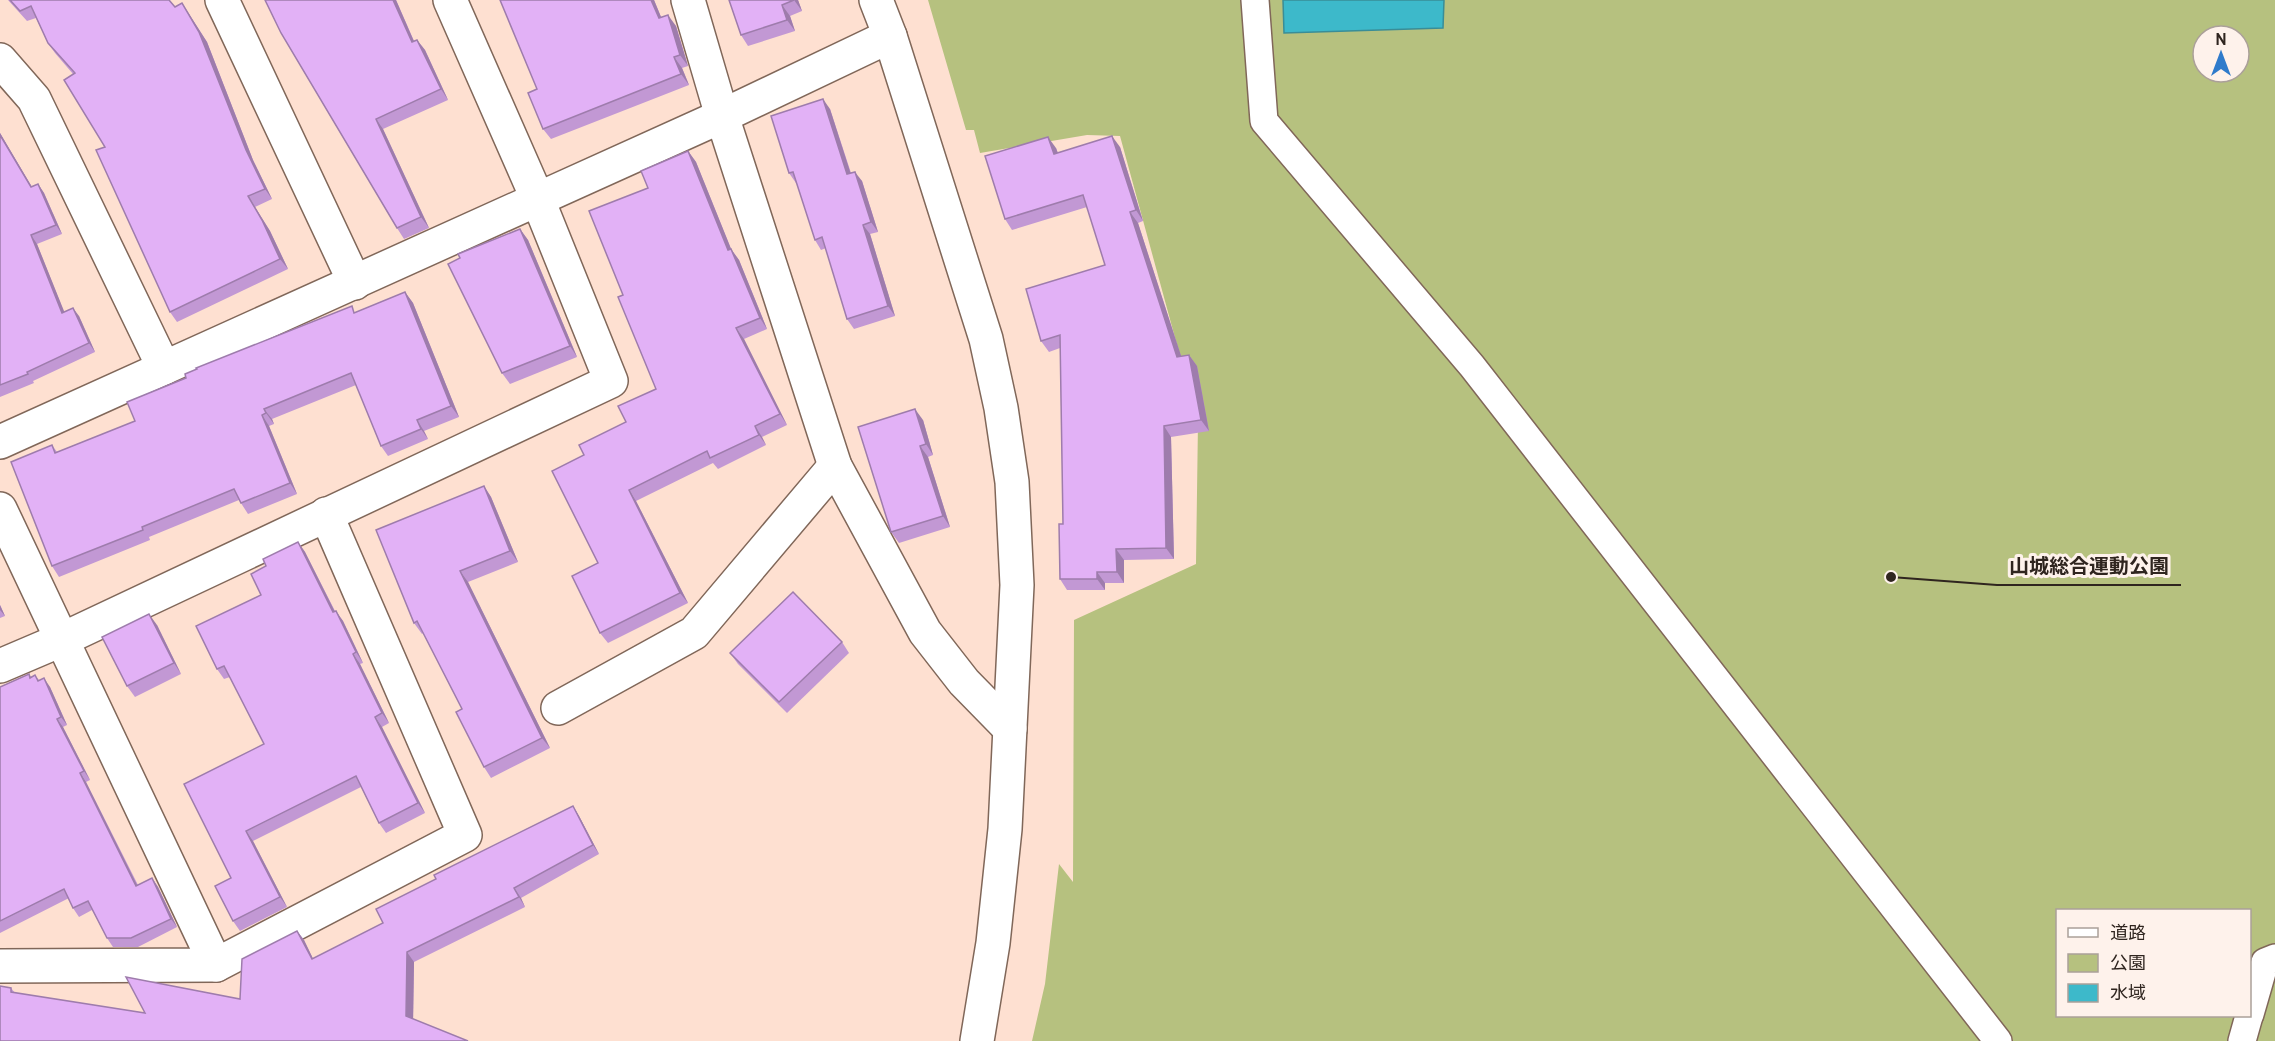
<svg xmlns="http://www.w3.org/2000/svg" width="2275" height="1041" viewBox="0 0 2275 1041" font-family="Overpass,'Noto Sans JP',sans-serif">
<rect width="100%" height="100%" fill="#fee0d1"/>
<path fill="#b6c17f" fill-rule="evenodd" d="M928,0H2275V1041H1032L1045,984L1059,864L1073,882L1074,620L1196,564L1198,422L1120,136L1087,135L980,153L974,130H966ZM2203,36H2239V72H2203ZM2058,910H2250V1016H2058Z"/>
<polygon fill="#3db9ca" stroke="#398d97" stroke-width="1.5" points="1283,0 1444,0 1443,28 1284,33"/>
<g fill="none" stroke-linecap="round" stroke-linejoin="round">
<defs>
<g id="service">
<polyline points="1255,0 1264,121 1472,366 1998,1041"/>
<polyline points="2250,1014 2265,962 2275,958"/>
<polyline points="2242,1041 2249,1016"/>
</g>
<g id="minor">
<polyline points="222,0 355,283"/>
<polyline points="688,0 722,116 835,466 925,632 964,682 1010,729"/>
<polyline points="0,60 34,99 164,368"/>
<polyline points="0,442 722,116 890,36"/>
<polyline points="0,509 216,965"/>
<polyline points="0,666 61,640 611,381 538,200 450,0"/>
<polyline points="558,708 694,633 835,466"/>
<polyline points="0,966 216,965 465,835 326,514"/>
</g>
<polyline id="tertiary" points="876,0 890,36 986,339 1001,408 1012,482 1017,585 1005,829 993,943 977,1041"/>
</defs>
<use href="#service" stroke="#806759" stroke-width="30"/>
<use href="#minor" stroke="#806759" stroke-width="36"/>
<use href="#tertiary" stroke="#806759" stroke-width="36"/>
<use href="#service" stroke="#fff" stroke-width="27"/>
<use href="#minor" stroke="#fff" stroke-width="33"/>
<use href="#tertiary" stroke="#fff" stroke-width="33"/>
</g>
<g fill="#c298d4">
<polygon points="8,0 169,0 175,7 182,3 207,42 253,160 272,199 255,207 270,231 288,269 177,322 170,312 105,147 73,74 55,53 48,43 36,18 27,21"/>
<polygon points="265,0 396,0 414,41 417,40 425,50 448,100 383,129 429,228 404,239 397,228"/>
<polygon points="500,0 654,0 661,17 676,26 688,66 682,68 689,85 551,139 543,129 537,89"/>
<polygon points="729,0 798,0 802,11 790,16 795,31 748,46 741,35"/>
<polygon points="830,109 851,173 862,181 878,232 870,234 895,316 854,329 847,319 826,248 821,250 815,240 797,183 796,183 789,173"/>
<polygon points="0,133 32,187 38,184 44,193 62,234 37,244 64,312 79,316 95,352 33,381 34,383 0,397"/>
<polygon points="1120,147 1143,221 1138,223 1181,356 1189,355 1197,366 1209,431 1171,437 1174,559 1124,560 1124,583 1105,583 1105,590 1067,590 1060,579 1063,524 1060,348 1049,352 1041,341 1105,265 1087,207 1012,230 1005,219 1056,148 1058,153"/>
<polygon points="688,151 696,162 731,249 739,260 767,329 744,339 787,425 762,437 766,445 718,469 713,463 636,501 688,603 608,643 600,633 598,563 584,455 626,422 656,389 623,295 648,188"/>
<polygon points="520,229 528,240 577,357 510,384 502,373"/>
<polygon points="405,292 413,303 459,417 424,431 428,439 388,456 381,446 356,385 272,419 274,424 269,426 297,494 248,514 239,500 149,537 150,540 59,577 52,566 52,445 57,452 135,421 356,312"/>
<polygon points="923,420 933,455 928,457 950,527 899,543 891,532"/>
<polygon points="484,486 491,497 518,562 468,582 550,748 491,778 484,767 462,709 423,633 422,634 414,623"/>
<polygon points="298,542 305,552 335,611 343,621 363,663 360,664 389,723 382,727 425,813 386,833 379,823 361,787 253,841 287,907 240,931 233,921 231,878 264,744 230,677 224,679 217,669 261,595 266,566"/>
<polygon points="0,605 5,616 0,618"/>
<polygon points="157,625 181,674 135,697 127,686"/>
<polygon points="842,642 849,653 787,713 738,664 730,653"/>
<polygon points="29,674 31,677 35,675 39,680 50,687 67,725 63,727 90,780 86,782 138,885 152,878 158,887 177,927 138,947 113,947 107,938 92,910 79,917 73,908 69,898 0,933 0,687"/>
<polygon points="573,806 579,816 599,854 521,898 525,907 414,962 413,1019 0,1041 11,988 15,993 145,1013 240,999 297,931 304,940 313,959 383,923 436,879"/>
</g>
<g fill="#9e7cac">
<polygon points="393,0 396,0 419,53 412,42"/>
<polygon points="651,0 654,0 666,29 659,18"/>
<polygon points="794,0 798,0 802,11"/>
<polygon points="182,3 207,42 253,160 272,199 265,189 246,150"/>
<polygon points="782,5 790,16 795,31 787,20"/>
<polygon points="668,15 676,26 688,66 680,55"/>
<polygon points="417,40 425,50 448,100 441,89"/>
<polygon points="674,57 682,68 689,85 681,74"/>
<polygon points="823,99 830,109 854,184 847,174"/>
<polygon points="376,119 383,129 429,228 421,217"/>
<polygon points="0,133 37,196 31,187 0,135"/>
<polygon points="1112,136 1120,147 1143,221 1136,210"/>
<polygon points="1048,137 1056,148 1062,165 1054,154"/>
<polygon points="688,151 696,162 736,261 728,250"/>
<polygon points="855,172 862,181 878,232 871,222"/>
<polygon points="38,184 44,193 62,234 56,225"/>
<polygon points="248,196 270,231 288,269 280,259"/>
<polygon points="1130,212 1138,223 1185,368 1177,357"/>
<polygon points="863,225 870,234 895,316 888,306"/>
<polygon points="520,229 528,240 577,357 570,346"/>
<polygon points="31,235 37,244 68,321 62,313"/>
<polygon points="731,249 739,260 767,329 760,318"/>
<polygon points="405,292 413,303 459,417 451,406"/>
<polygon points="73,308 79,316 95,352 89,343"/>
<polygon points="736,328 744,339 787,425 780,414"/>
<polygon points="1189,355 1197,366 1209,431 1201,420"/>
<polygon points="264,409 272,419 274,424 266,413"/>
<polygon points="915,409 923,420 933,455 926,444"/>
<polygon points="262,415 269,426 297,494 290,483"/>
<polygon points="417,420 424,431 428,439 421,429"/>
<polygon points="755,426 762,437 766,445 759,435"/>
<polygon points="1164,426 1171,437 1174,559 1166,548"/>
<polygon points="920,446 928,457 950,527 943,516"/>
<polygon points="484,486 491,497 518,562 510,551"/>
<polygon points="629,490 636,501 688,603 680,593"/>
<polygon points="298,542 305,552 340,622 333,612"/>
<polygon points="1116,549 1124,560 1124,583 1117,572"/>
<polygon points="460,571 468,582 550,748 542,738"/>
<polygon points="1097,572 1105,583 1105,590 1097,579"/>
<polygon points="0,605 5,616 0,610"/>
<polygon points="336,611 343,621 363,663 356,652"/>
<polygon points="149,614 157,625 181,674 174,663"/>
<polygon points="353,654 360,664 389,723 382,713"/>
<polygon points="44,678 50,687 67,725 61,717"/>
<polygon points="375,717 382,727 425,813 418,803"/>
<polygon points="57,719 63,727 90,780 84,771"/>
<polygon points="80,773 86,782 142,895 136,886"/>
<polygon points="573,806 579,816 599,854 593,845"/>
<polygon points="246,831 253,841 287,907 280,897"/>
<polygon points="152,878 158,887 177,927 171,919"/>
<polygon points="514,888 521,898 525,907 519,897"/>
<polygon points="297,931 304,940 318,969 312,959"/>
<polygon points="407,952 414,962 413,1026 406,1016"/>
</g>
<g fill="#e2b1f6" stroke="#9e7cac" stroke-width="1.5">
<polygon points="10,0 169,0 175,7 182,3 199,32 246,150 265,189 248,196 262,220 280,259 170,312 96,150 105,147 64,80 75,73 48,43 31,6 20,11"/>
<polygon points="265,0 393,0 412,42 417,40 441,89 376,119 421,217 397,228 281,33"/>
<polygon points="500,0 651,0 659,18 668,15 680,55 674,57 681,74 543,129 528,93 537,89"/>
<polygon points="729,0 794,0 782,5 787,20 741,35"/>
<polygon points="823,99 847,174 855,172 871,222 863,225 888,306 847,319 822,237 815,240 793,172 789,173 771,116"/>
<polygon points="0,135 31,187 38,184 56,225 31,235 62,313 73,308 89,343 27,372 28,374 0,385"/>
<polygon points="1112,136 1136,210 1130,212 1177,357 1189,355 1201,420 1164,426 1166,548 1116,549 1117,572 1097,572 1097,579 1060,579 1059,524 1063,524 1060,335 1041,341 1026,289 1105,265 1083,195 1005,219 985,156 1048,137 1054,154"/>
<polygon points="688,151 728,250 731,249 760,318 736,328 780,414 755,426 759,435 710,458 707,451 629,490 680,593 600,633 572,576 598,563 552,471 584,455 579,445 626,422 618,406 656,389 618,297 623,295 589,211 648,188 641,171"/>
<polygon points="520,229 570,346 502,373 448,264 460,258 458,254"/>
<polygon points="405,292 451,406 417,420 421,429 381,446 351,373 264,409 266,413 262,415 290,483 241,503 234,489 142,527 143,530 52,566 11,462 52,445 55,453 135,421 127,402 186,378 185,374 197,369 196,368 352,306 354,313"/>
<polygon points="915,409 926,444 920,446 943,516 891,532 858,427"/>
<polygon points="484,486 510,551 460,571 542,738 484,767 456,712 462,709 417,621 414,623 376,530"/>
<polygon points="298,542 333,612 336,611 356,652 353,654 382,713 375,717 418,803 379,823 356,776 246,831 280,897 233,921 215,886 231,878 184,784 264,744 224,666 217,669 196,626 261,595 251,574 266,566 263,559"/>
<polygon points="793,592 842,642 779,702 730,653"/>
<polygon points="149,614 174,663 127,686 102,637"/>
<polygon points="29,674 30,678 35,675 38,681 44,678 61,717 57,719 84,771 80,773 136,886 152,878 171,919 131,938 107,938 88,901 73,908 64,889 0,921 0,687"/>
<polygon points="573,806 593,845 514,888 519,897 407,952 406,1016 468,1041 0,1041 0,986 11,988 11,992 145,1013 126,977 240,999 242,959 297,931 312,959 383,923 376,909 436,879 434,875"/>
</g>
<path fill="none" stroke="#2f251f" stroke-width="2" d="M1891 577L1997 585H2181"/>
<circle fill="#2f251f" stroke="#fef2eb" stroke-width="2" cx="1891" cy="577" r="6"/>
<g font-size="20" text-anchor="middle" font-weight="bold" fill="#2f251f" stroke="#fef2eb" stroke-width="6" stroke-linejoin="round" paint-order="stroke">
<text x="2089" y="573">山城総合運動公園</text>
</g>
<rect x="2056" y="909" width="195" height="108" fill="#fef2eb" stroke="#aba099" stroke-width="1.5"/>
<rect x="2068" y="928" width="30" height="9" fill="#ffffff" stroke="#aba099" stroke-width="1.5"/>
<text x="2110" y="939" font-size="18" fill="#2f251f">道路</text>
<rect x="2068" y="954" width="30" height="18" fill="#b6c17f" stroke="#aba099" stroke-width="1.5"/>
<text x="2110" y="969" font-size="18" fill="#2f251f">公園</text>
<rect x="2068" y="984" width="30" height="18" fill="#3db9ca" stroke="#aba099" stroke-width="1.5"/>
<text x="2110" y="999" font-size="18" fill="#2f251f">水域</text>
<g transform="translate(2221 54)"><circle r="28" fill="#fef2eb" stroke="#aba099" stroke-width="1.5"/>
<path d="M0-4.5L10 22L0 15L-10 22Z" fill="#2f7bcb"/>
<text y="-9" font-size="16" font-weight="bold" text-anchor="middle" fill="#2f251f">N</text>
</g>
</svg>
